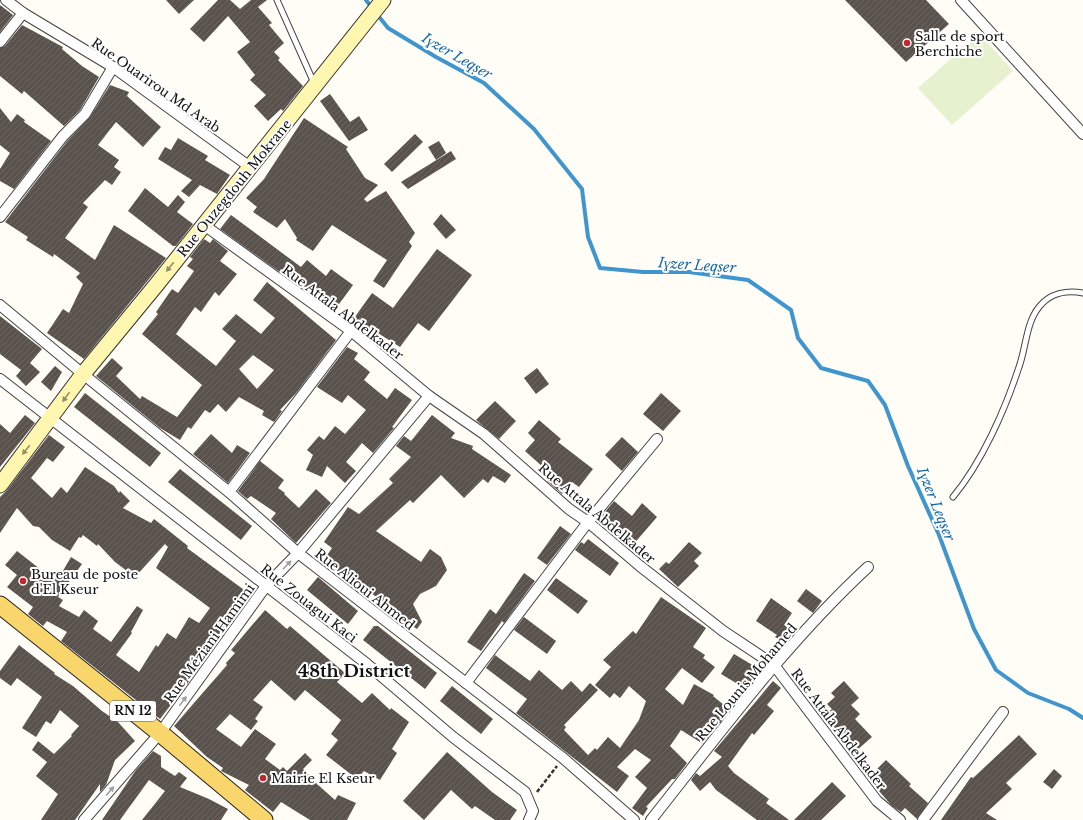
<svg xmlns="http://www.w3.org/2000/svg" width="1083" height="820" viewBox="0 0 1083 820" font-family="'Libre Baskerville',serif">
<defs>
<pattern id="building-hatch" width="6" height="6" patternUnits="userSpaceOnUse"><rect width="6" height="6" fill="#5a524d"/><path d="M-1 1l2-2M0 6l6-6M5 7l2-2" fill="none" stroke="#6d6662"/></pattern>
</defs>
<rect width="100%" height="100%" fill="#fffdf5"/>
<polygon fill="#e6f2cf" points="979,34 1013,71 952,125 918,88"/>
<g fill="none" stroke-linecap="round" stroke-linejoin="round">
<g stroke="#3f96cf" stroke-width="4">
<polyline points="366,0 372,8"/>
<polyline points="376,13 388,28 436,57 484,83 534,129 582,189 588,237 600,268 643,272 689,272 748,280 791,310 798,338 821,368 868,381 885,405 908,466 939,535 974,629 996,670 1028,693 1069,709 1083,718"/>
</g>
</g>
<g fill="url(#building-hatch)" fill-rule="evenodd">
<polygon points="166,0 194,0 179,14"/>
<polygon points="218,0 230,0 240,9 251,0 267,0 258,7 272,23 269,25 284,43 274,52 280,58 278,60 303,86 283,111 281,109 268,121 254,106 266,95 250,80 255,75 237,52 250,42 228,16 204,42 190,29"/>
<polygon points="845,0 926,0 949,24 906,62"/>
<polygon points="0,5 13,15 0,32"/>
<polygon points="22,25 63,47 62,49 82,66 99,77 80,110 64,126 24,91 22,94 0,76 0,48 5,46"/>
<polygon points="110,85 129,92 127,96 161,127 143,147 116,122 98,145 119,160 114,167 121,172 112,185 105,180 83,203 88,207 65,238 95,260 114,225 166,258 84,359 47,333 63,309 69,313 83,284 76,277 80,273 54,254 53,257 26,240 28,237 5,222 68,140 90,117"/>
<polygon points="330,94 350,122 359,116 368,130 349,141 320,101"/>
<polygon points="0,108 11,122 17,114 25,120 24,122 51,141 14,189 0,181 0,169 10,153 0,145"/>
<polygon points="304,118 348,147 346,149 365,178 378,185 364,199 367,202 386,191 415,233 409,242 412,246 384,288 373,281 387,260 332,225 313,251 296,240 297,238 285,219 277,228 253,212 257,207 246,198 264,179"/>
<polygon points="415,134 423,142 392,172 384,164"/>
<polygon points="178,138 208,156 205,160 230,175 217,194 200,185 189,197 181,191 192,180 158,159 165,147 171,150"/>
<polygon points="439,141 446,153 436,160 428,147"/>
<polygon points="451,151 456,159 408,189 401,182"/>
<polygon points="145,188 168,207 178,195 185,202 177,212 193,224 176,246 173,246 128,211"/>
<polygon points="441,214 456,230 446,239 433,224"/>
<polygon points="231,215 301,267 307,260 326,276 331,269 353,285 334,311 220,229"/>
<path d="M204,239L210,243L213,239L228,251L220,261L237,274L219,296L215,292L201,312L195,307L176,334L216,366L236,341L222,329L236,314L261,334L275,318L253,300L267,282L336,340L297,392L280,410L282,411L274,422L262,415L264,411L239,397L226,412L218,404L210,413L205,410L191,429L188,427L180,440L160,428L96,376L112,358L123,368L116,376L140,399L142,396L177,417L202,385L142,334L158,314L156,312L172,289L178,293L194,271L187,266L193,259L190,257ZM253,355L274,370L257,389L239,369Z"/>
<polygon points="437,249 472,275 429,331 418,323 400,347 373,330 370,334 352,321 372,293 393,308"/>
<polygon points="0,316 42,349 30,363 40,372 26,386 16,376 21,370 0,354"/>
<polygon points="347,347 358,353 354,359 370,372 364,380 387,399 395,388 412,400 392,427 394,428 373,453 362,443 346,462 356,471 345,483 327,466 322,477 306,470 313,455 307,450 319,436 324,440 335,426 345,434 366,410 348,395 342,403 317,387"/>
<polygon points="55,366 62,372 51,391 41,382"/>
<polygon points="537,368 549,384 536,394 524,378"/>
<polygon points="85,393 161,453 150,467 74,407"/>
<polygon points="661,393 681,411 663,431 643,414"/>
<polygon points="495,401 516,421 499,439 476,420"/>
<polygon points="25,415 35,423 0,467 0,424 10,433"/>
<polygon points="432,415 455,433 451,438 473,446 472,449 511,475 505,483 493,476 488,483 483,479 464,498 441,475 413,503 410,500 376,531 421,562 430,549 441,557 447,570 436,586 420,594 413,604 422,622 417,629 394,614 396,610 323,561 332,548 324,542 348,507 359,514 393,483 389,479 411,457 396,446 404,436 411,441"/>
<polygon points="539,420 561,439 558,442 593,469 579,487 572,482 562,494 547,481 553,476 525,451 535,440 528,433"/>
<polygon points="211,434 232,453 237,445 250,453 228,483 193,454"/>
<polygon points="49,435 65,447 53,462 47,458 31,478 52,498 61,487 67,493 85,467 114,486 119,493 120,491 130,501 123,508 151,523 154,519 188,546 187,548 251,595 229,625 226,623 193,676 160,719 61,641 67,632 47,621 43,626 28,614 33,607 7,587 17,575 5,565 17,551 54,580 57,575 60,576 71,557 82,564 58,597 63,600 59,606 79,617 84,610 98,621 93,629 111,642 137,606 143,610 131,632 132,633 116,655 139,672 156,645 158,647 167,633 176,639 189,617 199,623 210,608 156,568 168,547 165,544 135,577 115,562 98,544 97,546 83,535 81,538 79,537 70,551 52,540 39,527 33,526 17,508 0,533 0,497 7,490"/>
<polygon points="622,437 638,452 622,471 605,455"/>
<polygon points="260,461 284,480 278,488 285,493 284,494 299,508 316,489 331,503 296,543 271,519 276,513 251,496 247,499 238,491"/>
<polygon points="180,469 252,526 241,540 168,482"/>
<polygon points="614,501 632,516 642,503 657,517 632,546 600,518"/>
<polygon points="560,526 571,534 547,565 537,558"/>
<polygon points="588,539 619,563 610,576 575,550 581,542 584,544"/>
<polygon points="689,542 702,553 694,561 699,566 678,587 659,569 666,562 669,564"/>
<polygon points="524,573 535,581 504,623 502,621 481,651 467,642 490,609 496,614"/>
<polygon points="318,577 358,611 348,624 307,590"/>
<polygon points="556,578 588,601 578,614 547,590"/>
<polygon points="806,589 822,601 813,613 797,601"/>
<polygon points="661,597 706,628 693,647 705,655 703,658 715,667 702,683 682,668 665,689 683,705 694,684 714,695 713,696 730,710 703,744 681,730 670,746 687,763 675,779 672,779 646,807 648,808 643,816 632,808 647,788 635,777 651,760 635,749 617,767 629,776 617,792 516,713 527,699 486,668 495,655 530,681 539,670 562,690 571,681 582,692 590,683 598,690 564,725 566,727 564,730 588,755 595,748 597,750 608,737 620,748 639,720 646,701 629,686 620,698 614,693 610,698 595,685 611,667 603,660 633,631 636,634"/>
<polygon points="771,598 792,613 784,625 794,630 786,643 775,637 777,635 756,621"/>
<polygon points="265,610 287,629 290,626 345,673 337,682 362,703 372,693 390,710 391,708 409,722 392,749 397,753 380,780 364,771 357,779 326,755 338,740 331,734 341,720 305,690 295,701 271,680 253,700 263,707 255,719 258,721 251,730 230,714 216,729 241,747 255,729 276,744 265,759 280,770 283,767 287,771 305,753 312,760 303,769 317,784 335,800 338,795 356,803 347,820 310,820 281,802 273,812 245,790 249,785 221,771 223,768 207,757 174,726 227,665 226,663 235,653 231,650"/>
<polygon points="524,617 556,641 547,654 514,630"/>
<polygon points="374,626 378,626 437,673 425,689 363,640"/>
<polygon points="19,645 55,673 54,674 73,686 102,711 118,722 135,741 115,760 106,785 100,792 100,784 75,820 41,820 58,794 36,776 47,762 32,750 38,741 54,754 72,736 71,735 79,726 60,710 51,724 46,721 36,737 22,728 42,697 17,678 11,686 0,678 0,671"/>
<polygon points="734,654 759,669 746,689 721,674"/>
<polygon points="773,681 781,688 767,705 774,711 754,735 752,733 728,766 734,773 769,799 766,803 789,820 757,820 716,790 710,782 700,791 691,780 696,773 700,776 722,757 714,751"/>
<polygon points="844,681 859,698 851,705 860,714 855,719 872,737 856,751 823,716 832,709 827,704 835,697 831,693"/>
<polygon points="452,686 493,719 481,734 440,701"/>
<polygon points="1019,735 1037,754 1006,783 1012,789 986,813 997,820 941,820 971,777 973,778"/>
<polygon points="153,751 161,756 161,767 175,776 179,772 187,778 180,787 209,799 228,809 221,820 142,820 165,791 149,780 120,820 102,820 136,770"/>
<polygon points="447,752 492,792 517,810 510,820 495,820 475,806 472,809 451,790 424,820 403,801"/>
<polygon points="886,760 911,784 909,786 928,803 917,819 905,808 901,812 891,805 868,778"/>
<polygon points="1054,769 1062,776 1052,789 1043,782"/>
<polygon points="832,782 846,796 821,820 794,820"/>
</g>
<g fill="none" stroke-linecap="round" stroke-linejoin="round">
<defs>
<g id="lane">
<polyline points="277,0 314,83"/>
<path d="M953,497C982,462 1005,410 1019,367C1026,348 1026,323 1039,307C1050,293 1067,290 1083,293"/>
</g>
<g id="street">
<polyline points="6,0 23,13 113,67 250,167"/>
<polyline points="961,0 1083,134"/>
<polyline points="0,42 23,13"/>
<polyline points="0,217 63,136 85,114 113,67"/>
<polyline points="204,225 351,331 429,396 484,434 569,509 588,522 640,566 723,631 774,665 877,801 900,820"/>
<polyline points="0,305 83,374 229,492 298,553 563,758 634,820"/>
<polyline points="0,379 367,664 453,737 525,792 533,811 529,820"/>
<polyline points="229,492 351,331"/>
<polyline points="466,683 588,522 657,439"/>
<polyline points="84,820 160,733 266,586 298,553 429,396"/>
<path d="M651,820C720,733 786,643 868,567"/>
<polyline points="923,820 1003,712"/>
</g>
<polyline id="secondary" points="0,485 83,374 157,284 383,0"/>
<polyline id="primary" points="0,605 160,733 264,820"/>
</defs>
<use href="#lane" stroke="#444" stroke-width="7"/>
<use href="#street" stroke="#444" stroke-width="12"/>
<use href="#secondary" stroke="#333" stroke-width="17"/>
<use href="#primary" stroke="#222" stroke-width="19"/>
<polyline stroke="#333" stroke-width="2.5" stroke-dasharray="4 2" stroke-linecap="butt" points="537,792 557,766"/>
<use href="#lane" stroke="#fff" stroke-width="5"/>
<use href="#street" stroke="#fff" stroke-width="10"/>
<use href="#secondary" stroke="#fff6b0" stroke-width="15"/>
<use href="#primary" stroke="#f9d66b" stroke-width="17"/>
</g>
<defs><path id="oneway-solid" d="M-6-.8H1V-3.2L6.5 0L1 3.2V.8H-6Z"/></defs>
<g fill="#948f68">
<use href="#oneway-solid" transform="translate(170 267) rotate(128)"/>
<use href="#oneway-solid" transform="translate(66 397) rotate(126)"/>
<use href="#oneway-solid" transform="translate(26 450) rotate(128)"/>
</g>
<g fill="#a0a0a0">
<use href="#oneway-solid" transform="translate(287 565) rotate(-46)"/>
<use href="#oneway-solid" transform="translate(183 701) rotate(-54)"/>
<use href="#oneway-solid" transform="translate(110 791) rotate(-49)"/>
</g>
<g fill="#c4262e" stroke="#fff" stroke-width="1.5">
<circle cx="907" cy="43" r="4"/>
<circle cx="23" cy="581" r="4"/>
<circle cx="263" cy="778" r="4"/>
</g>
<g text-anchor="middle" stroke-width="4" stroke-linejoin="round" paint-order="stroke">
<rect fill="#fff" stroke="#585858" stroke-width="1" x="110" y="701" width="46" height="20" rx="3"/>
<g font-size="12" font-weight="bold" fill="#111">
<text x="133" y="715">RN 12</text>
</g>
<g font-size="13" fill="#111" stroke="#fff" text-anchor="start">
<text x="915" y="41">Salle de sport<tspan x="915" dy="15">Berchiche</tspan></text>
<text x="31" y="579">Bureau de poste<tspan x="31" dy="15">d'El Kseur</tspan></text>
<text x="271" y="783">Mairie El Kseur</text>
</g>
<g font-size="13" fill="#111" stroke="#fff">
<text transform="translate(156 85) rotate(35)" y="5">Rue Ouarirou Md Arab</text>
<text transform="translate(234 188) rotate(-51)" y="5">Rue Ouzegdouh Mokrane</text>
<text transform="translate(343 312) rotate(37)" y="5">Rue Attala Abdelkader</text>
<text transform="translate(597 513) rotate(40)" y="5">Rue Attala Abdelkader</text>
<text transform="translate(365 589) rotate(38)" y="5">Rue Alioui Ahmed</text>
<text transform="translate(309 603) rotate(38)" y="5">Rue Zouagui Kaci</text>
<text transform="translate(209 643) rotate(-54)" y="5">Rue Méziani Hamimi</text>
<text transform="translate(746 682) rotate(-50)" y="5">Rue Lounis Mohamed</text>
<text transform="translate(839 729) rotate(53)" y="5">Rue Attala Abdelkader</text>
</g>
<g font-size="14" font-style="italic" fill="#1768a6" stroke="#fff">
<text transform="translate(457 56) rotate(30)" y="5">Iɣzer Leqṣer</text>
<text transform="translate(697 265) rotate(4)" y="5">Iɣzer Leqṣer</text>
<text transform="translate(936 504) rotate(68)" y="5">Iɣzer Leqṣer</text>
</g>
<g font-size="17" font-weight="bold" fill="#111" stroke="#fff">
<text x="354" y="677">48th District</text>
</g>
</g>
</svg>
